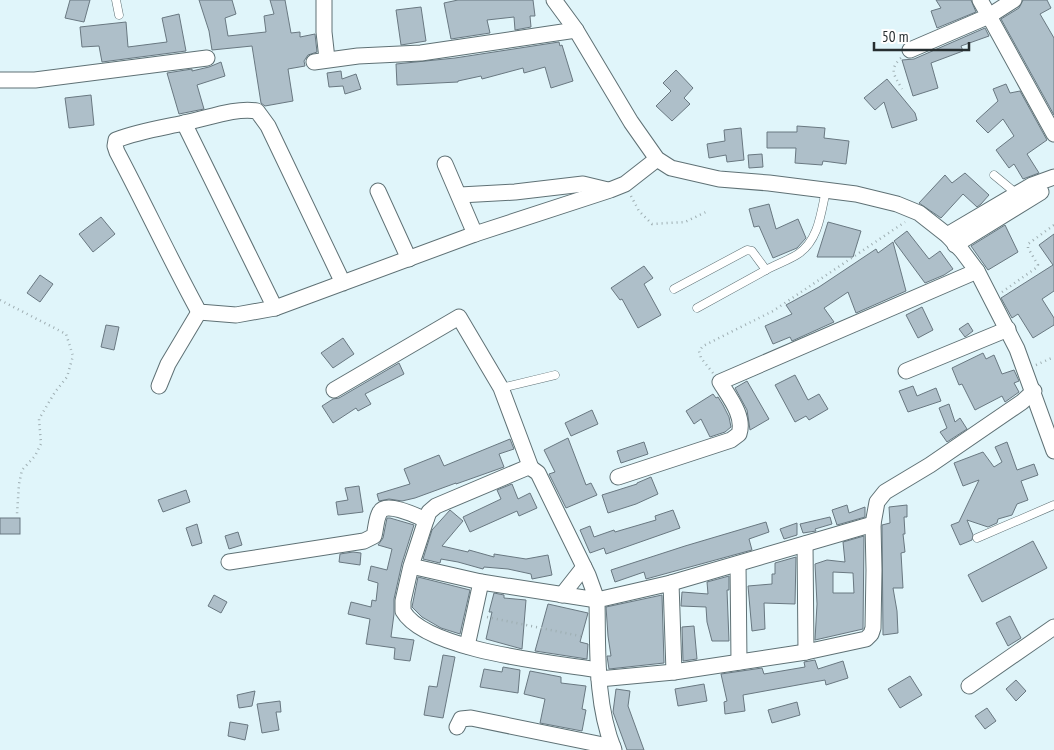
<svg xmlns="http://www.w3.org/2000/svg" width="1054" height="750" viewBox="0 0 1054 750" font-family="'PT Sans Narrow',sans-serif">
<rect width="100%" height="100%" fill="#e0f5fa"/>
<g fill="#aebfc9" stroke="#697881" fill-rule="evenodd">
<polygon points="70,0 90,0 84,22 65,18"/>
<polygon points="199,0 232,0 236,14 225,18 228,36 266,32 264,16 274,14 270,0 285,0 291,33 300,32 300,37 315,34 317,52 308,55 304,61 305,66 288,69 293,101 265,106 261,103 252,46 212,50 209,31"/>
<polygon points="458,0 533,0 535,16 530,16 531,27 515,30 514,17 487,20 490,33 451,39 444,3"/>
<polygon points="936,0 971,0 976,12 937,28 931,11 941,8"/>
<polygon points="1023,0 1047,0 1051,8 1040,14 1054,38 1054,115 1001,19 1019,8"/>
<polygon points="421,7 426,41 401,45 396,10"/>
<polygon points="179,14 186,51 102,62 99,46 82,47 80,27 126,22 128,47 167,42 162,18"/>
<polygon points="985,28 989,36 961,46 963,51 931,63 938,88 913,96 902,60 914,59"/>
<polygon points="559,42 560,46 562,45 573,81 551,88 545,67 524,73 523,68 482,79 481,76 458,81 458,82 397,85 396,64 455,58"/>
<polygon points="221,62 225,76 197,85 204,109 179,114 167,73 192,69 192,71 209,67"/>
<polygon points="676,70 693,88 684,98 690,104 672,121 656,106 671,91 663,83"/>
<polygon points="341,71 342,79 356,74 361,89 345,94 343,86 329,87 327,73"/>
<polygon points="887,79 915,113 917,120 892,128 884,102 875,110 864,98"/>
<polygon points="1006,84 1010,93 1020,91 1047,140 1027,154 1039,173 1023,179 1014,164 1009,168 996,150 1014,136 1003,119 988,133 976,121 998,101 993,89"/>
<polygon points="91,95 94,125 69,128 65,98"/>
<polygon points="797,126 825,128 824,138 849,141 846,164 823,161 822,165 795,163 796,148 767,148 767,132 797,132"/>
<polygon points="741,128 744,160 727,162 726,155 709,158 707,144 725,141 724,130"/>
<polygon points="762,154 763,167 749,168 748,155"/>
<polygon points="965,173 989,195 981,204 977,207 963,194 941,218 919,203 945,175 952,183"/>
<polygon points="769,204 776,229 798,219 806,238 797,248 773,258 759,226 754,227 749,209"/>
<polygon points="101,217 115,234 93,252 79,234"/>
<polygon points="828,222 861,231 853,257 817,257"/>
<polygon points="1005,225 1018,252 988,270 971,246"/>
<polygon points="907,231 929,259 940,251 953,269 944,275 925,283 894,241"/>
<polygon points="1054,234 1054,291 1042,299 1054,318 1054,325 1033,338 1018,314 1012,318 1001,298 1053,265 1039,245"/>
<polygon points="893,242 906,291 856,313 848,292 824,308 834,322 792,341 790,337 773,344 765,326 792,314 786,305 819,287 876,249 878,253"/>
<polygon points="644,266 653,278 644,284 661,315 638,328 622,299 620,300 611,288"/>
<polygon points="40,275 53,284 40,302 27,293"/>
<polygon points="922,307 933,330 918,338 906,315"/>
<polygon points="968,323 973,331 965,337 959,329"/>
<polygon points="106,325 119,327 114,350 101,347"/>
<polygon points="343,338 354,354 333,368 321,353"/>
<polygon points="983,353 986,359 994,355 1002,374 1014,370 1019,381 1014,383 1019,392 1005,402 1002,396 975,410 962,384 959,385 952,368"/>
<polygon points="399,363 404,374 365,394 371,404 358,411 356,408 333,423 322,406 333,399 339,398"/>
<polygon points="795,375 808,400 819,394 828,409 809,420 806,416 795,422 775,385"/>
<polygon points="747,381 769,419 750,430 747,410 735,388"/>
<polygon points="913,386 917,396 936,388 941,401 908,412 899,391"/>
<polygon points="713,394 716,398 718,397 723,405 729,417 731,427 725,432 710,437 701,419 694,424 686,411"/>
<polygon points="949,404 955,422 960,418 967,429 947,442 940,432 947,428 939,408"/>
<polygon points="592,410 598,424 571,436 565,423"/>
<polygon points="568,438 586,485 591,483 597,495 566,508 549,474 555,472 544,450"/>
<polygon points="510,439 514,449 499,454 504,467 456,484 456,483 415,498 402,501 389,499 379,501 377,494 410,484 404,469 439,455 444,466"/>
<polygon points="644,442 648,454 621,463 617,451"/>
<polygon points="1007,442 1017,470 1034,464 1038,475 1021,481 1028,500 1017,504 1012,515 998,519 997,523 988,527 967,520 973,535 972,540 960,545 951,525 959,522 979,480 963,486 954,463 983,452 994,467 1002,462 995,447"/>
<polygon points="651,477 658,494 636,504 608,513 602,495 637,484 637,483"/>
<polygon points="512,484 518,499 530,493 537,508 519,516 517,511 470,532 463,517 501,499 497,490"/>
<polygon points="359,486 363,512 338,515 336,502 348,500 345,488"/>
<polygon points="186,490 190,502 163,512 158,500"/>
<polygon points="847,505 849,513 865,507 865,517 837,525 832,510"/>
<polygon points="907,505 907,517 904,517 905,534 903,534 905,552 901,553 903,588 893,588 897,611 898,633 883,635 882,525 890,523 889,507"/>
<polygon points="450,510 463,521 442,546 468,552 469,550 494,557 494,554 526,559 548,555 552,575 532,579 531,574 508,569 484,567 483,569 458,562 441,559 440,563 423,559 432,530"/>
<polygon points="673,510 680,528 606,554 604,548 590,553 580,530 590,526 594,537 614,530 615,532 656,520 655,516"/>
<polygon points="830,517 832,524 815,529 816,531 803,533 800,524"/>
<rect x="0" y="518" width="20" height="16"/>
<polygon points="387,518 390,518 414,525 402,563 394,599 394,614 391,637 414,640 410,661 394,659 395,648 366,644 370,619 348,614 351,602 371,607 372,600 376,601 378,583 368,580 371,566 387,570 392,549 378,545 383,538"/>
<polygon points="766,522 769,532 749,539 752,550 646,579 644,572 615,582 611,570 685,546"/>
<polygon points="797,523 797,535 784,539 780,529"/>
<polygon points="197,524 202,543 192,546 186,528"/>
<polygon points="238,532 242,545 229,549 225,536"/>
<path d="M864,536L863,629L815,640L817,604L815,564L827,560L845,562L843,542ZM833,572L853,573L854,593H833Z"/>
<polygon points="1033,541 1047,568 982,602 968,575"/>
<polygon points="353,552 361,553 360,565 339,562 340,554"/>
<polygon points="796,557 795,604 764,603 765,629 752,631 748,586 772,584 772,574 775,574 775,563"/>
<polygon points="729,576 729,590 727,590 729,641 712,641 707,622 706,607 681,606 682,592 708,594 707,582"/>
<polygon points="418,577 470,590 460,634 441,628 422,617 412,607"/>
<polygon points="494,593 504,595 504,598 526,600 522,649 486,639 492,612 489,612"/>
<polygon points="214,595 227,602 221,613 208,606"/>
<polygon points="662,595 664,663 609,669 607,656 611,656 608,636 606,607"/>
<polygon points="548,604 588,613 580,642 588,644 587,659 535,651"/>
<polygon points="1010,616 1021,638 1008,646 996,623"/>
<polygon points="694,626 697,659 683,661 682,627"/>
<polygon points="443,655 455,657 443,718 424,715 429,686 437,687"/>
<polygon points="815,660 818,669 843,661 848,678 826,685 825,680 743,695 745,711 725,714 724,702 727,701 721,674 762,668 764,674 805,667 804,662"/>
<polygon points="503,667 520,670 518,693 480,687 484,669 502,672"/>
<polygon points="530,671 561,677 561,683 586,686 582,709 586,710 582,731 540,723 545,699 524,694"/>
<polygon points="910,676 922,695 900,708 888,689"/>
<polygon points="1016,680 1026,691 1016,701 1006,689"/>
<polygon points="704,684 707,701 678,706 675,689"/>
<polygon points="616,689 630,691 628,706 644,750 627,750 613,712"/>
<polygon points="255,691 252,706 239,708 237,695"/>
<polygon points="280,701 281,712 276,712 279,730 262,733 257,704"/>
<polygon points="797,702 800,715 772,723 768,710"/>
<polygon points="987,708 996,721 985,729 975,716"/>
<polygon points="230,722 248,725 245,740 228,736"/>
</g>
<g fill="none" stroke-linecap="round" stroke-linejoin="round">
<defs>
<g id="service">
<polyline points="116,0 119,15"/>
<polyline points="994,175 1017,194"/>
<path d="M674,289L747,250L752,251L766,270C777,264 789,260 798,254C819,240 821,212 826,190"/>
<polyline points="697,308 766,270"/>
<polyline points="501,388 555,375"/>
<polyline points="977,538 1054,505"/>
</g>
<g id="minor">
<polyline points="324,0 324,32 327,59"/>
<polyline points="554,0 576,30 631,122 657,159 671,168 719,179 769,183 856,194 897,204 919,213 947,235 962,251 977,271 1017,349 1054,451"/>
<polyline points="1014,0 989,16 1054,134"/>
<polyline points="910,50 989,16 980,0"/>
<polyline points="314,62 358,56 421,53 576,30"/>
<polyline points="0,80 35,80 207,58"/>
<polyline points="184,123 275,308"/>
<polyline points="445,164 475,234"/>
<polyline points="378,191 409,259"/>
<polyline points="460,195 515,192 583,184 608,190"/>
<polyline points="947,235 1032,185 1054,177"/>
<polyline points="955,245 1041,192"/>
<path d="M343,283L268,126L257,111C235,107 206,119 184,123C161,128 139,131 116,140L115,146L117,152C145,205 170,259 199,312L236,315L275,308L475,234L610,190L625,184L657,159"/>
<polyline points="906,371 1008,329"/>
<polyline points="159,386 168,364 199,312"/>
<polyline points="334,390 459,317 501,388 531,468"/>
<path d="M618,477L731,440L739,434C745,416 729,397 720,382L977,271"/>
<polyline points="805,544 806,652"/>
<path d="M229,562L364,541L374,536C376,529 376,518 380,512C386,501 417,516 426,520"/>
<polyline points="738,564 739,662"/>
<path d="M411,566L426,520L429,512L436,506L526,468H531L538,473L558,514L588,575L597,600L481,582L411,566L403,601V611C426,651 555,663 598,670"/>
<polyline points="671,583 873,524"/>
<polyline points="562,595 584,567"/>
<polyline points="467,646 481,582"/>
<polyline points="599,679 674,672"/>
<polyline points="969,686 1054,627"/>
<polyline points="457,727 461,719 471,718 613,747"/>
<path d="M614,750C595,703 598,650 597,600L671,583L674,672L806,652L866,639L871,634L873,628L874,570L873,524L877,502L885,492L930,465L1022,402L1034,391"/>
</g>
</defs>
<use href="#service" stroke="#5f7175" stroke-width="9"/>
<use href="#minor" stroke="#5f7175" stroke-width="17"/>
<g stroke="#9eaeb2" stroke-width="2.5" stroke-dasharray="1 4" stroke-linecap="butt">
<path d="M901,58C888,70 895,76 902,89"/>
<polyline points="631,196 639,211 652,224 685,222 708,211"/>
<polyline points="1002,292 1036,268 1038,265 1028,248 1028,244 1054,225"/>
<polyline points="0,300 66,334 73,356 67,377 55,392 39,419 41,444 35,456 22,470 19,484 17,514"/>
<polyline points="1036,365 1054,357"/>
<polyline points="713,373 701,358 699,351 703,346 773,311 905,222"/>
<polyline points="487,617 585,637"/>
</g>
<use href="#service" stroke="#fff" stroke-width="8"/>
<use href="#minor" stroke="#fff" stroke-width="15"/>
</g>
<path d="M874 42v8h95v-8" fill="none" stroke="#262e30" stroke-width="2.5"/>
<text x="882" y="42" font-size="15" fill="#262e30" stroke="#ffffff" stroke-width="4" paint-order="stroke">50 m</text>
</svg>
